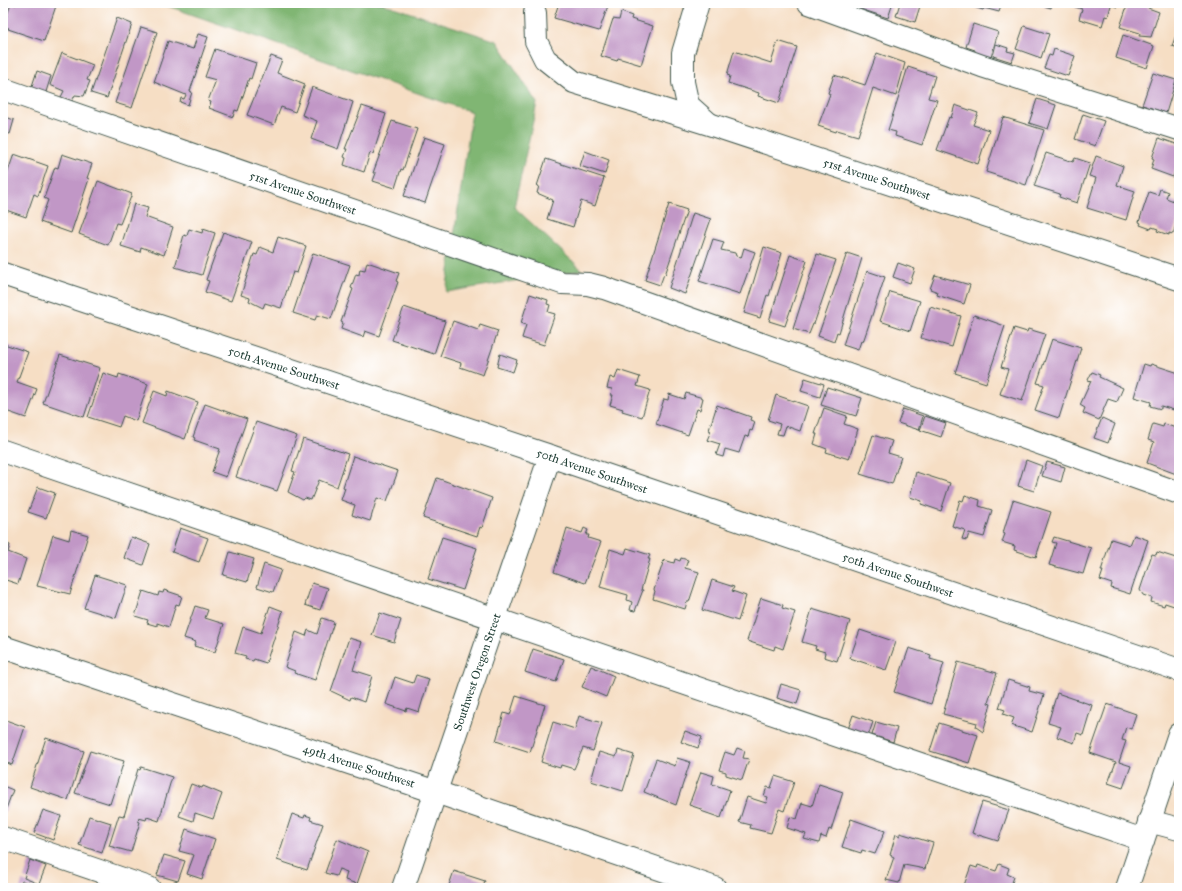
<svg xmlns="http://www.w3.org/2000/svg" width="1182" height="891" viewBox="0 0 1182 891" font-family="'IM FELL Great Primer',serif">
<rect width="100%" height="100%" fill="#fff"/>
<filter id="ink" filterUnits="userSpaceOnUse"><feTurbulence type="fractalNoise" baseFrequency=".025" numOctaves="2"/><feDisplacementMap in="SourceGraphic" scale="8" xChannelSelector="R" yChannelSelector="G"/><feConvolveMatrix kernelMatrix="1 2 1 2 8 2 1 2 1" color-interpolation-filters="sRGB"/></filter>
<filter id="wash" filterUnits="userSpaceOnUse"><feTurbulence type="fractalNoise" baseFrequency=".012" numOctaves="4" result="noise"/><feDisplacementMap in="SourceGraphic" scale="16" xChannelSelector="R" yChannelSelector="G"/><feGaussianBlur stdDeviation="0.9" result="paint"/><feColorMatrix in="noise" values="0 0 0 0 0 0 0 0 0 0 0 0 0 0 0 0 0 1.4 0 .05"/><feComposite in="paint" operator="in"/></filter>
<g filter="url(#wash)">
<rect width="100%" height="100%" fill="#f6dec4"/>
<polygon fill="#80b673" stroke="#507a54" points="159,3 381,3 497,41 537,103 514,207 582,270 446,292 472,112"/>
<g id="blocks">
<g fill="#c197c6">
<polygon points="17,3 57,3 44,41 8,29 9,28 3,26 11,4 16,5"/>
<polygon points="559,3 609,3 599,31 554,18"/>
<polygon points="852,3 893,3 888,18 851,6"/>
<polygon points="900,3 921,3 915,22 896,16"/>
<polygon points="971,3 1002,3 999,12 984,8 983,10 970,6"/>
<polygon points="1045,3 1052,3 1051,8 1044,6"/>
<polygon points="1077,3 1119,3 1118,7 1111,5 1108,17 1105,16 1102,26 1079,19 1082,9 1075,7"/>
<polygon points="1128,3 1140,6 1141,4 1148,6 1148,8 1159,12 1151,37 1139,36 1140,33 1120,27"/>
<polygon points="621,12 632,16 631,19 653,26 641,65 618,58 617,61 601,56 613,19 619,20"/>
<polygon points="117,18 132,24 107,98 91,93"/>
<polygon points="973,24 998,32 990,61 973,56 975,50 966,47"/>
<polygon points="1024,26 1049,34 1041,58 1016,49"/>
<polygon points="141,27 157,32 132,108 115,103"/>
<polygon points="1179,27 1179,48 1172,46"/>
<polygon points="198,34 208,37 190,91 192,92 188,105 180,102 181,98 184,99 186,95 154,82 168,41 193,49"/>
<polygon points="1123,35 1154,46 1147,68 1116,58"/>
<polygon points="778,41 797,47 779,103 758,96 759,93 728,83 730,76 727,75 734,51 771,63"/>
<polygon points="996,44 1008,48 1007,51 1015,53 1012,62 993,56"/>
<polygon points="215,49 256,63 251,79 249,78 238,111 235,110 233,117 209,108 211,102 208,101 216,80 205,77"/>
<polygon points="1054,49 1075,56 1068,76 1044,68 1049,55 1052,56"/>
<polygon points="62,53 93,65 87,80 90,81 84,96 75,95 72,101 61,97 64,91 50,85"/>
<polygon points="877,53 905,63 896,96 873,88 858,136 837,130 836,132 818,126 830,94 828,93 834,75 865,85"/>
<polygon points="271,56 282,60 277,73 305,84 295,112 281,107 274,125 247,115"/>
<polygon points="908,67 935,76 928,98 937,100 922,145 895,136 896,132 888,130"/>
<polygon points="37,71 51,76 45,95 31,89"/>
<polygon points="1153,73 1176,80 1166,113 1142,105"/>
<polygon points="312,87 353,102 338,149 311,139 317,121 302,115"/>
<polygon points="1037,99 1056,105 1048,129 1029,123"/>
<polygon points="955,105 978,113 973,125 989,130 978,164 937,150 949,117 951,118"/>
<polygon points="362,106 386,114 373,154 370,153 364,172 344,165 346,158 344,157 347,149 345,149"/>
<polygon points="1083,114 1104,121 1095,146 1075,139"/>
<polygon points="3,116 14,120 10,134 3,132"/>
<polygon points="1003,117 1044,130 1026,185 986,172"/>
<polygon points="392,121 417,129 403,170 401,169 395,188 373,181 376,173 373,173"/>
<polygon points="424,137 445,144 425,203 404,196"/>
<polygon points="1159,138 1179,145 1179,160 1173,177 1151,169 1154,159 1152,158"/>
<polygon points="585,151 609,160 605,174 580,166"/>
<polygon points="1046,153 1073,162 1075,158 1090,163 1077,203 1059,197 1060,194 1034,186"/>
<polygon points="14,154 48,166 38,196 34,194 26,217 3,209 3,186"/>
<polygon points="62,154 92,164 87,178 89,179 71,233 40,222 48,200 44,198 55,167 58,168"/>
<polygon points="1096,156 1123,166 1117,185 1135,191 1126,220 1087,208 1096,178 1089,176"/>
<polygon points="546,159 604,178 595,206 581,201 573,227 547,219 553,200 537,193 539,186 537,186"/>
<polygon points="98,181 132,194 120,224 116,223 108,245 79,234"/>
<polygon points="1160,189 1168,192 1166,198 1179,203 1179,216 1173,234 1169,233 1169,235 1157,231 1158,229 1152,227 1151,229 1140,225 1141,223 1139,222 1149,192 1158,195"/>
<polygon points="134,204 148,208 145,217 173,227 164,255 141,247 140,252 121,246"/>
<polygon points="669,204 687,210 665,275 664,274 660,285 645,280"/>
<polygon points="693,213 711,219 685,294 669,288"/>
<polygon points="189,229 202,233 203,229 215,233 202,275 175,267 184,235 187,236"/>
<polygon points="223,232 252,242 231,301 205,292 209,281 206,280"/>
<polygon points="278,237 306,246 297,273 293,272 281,308 265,303 263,308 249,301 250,298 241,295 254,254 257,255 260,247 273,252"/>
<polygon points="713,239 724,242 721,250 735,253 736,256 741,258 744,248 755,252 740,294 699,281"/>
<polygon points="764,247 782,253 769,296 767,295 760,318 744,313"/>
<polygon points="313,253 350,265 331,319 317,315 315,320 293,313"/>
<polygon points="847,253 862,258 839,333 837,332 834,342 818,336"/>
<polygon points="817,254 836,260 814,324 813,324 809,334 793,329"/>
<polygon points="790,255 807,261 785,326 769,321"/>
<polygon points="367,262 399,273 396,281 398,282 379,336 365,331 363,337 341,329 343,323 341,322 353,289 351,288 356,274 359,275 360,269 365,270"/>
<polygon points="898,263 915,269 910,283 893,277"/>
<polygon points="867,271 885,277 863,342 861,341 858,350 843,345"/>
<polygon points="935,275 970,285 964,304 937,295 938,292 930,289"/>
<polygon points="890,292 920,301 910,331 880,321"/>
<polygon points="530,294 548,300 547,304 550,305 548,312 555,314 544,345 522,338 526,325 521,323"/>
<polygon points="404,307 445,321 434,354 392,340"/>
<polygon points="930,307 961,316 952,347 921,338"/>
<polygon points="974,315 1005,326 986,383 955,373"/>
<polygon points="453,321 478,330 480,325 498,331 483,375 460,367 461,363 440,356"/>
<polygon points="1014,328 1027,332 1028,329 1045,334 1022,401 1000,394 1008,369 1001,367"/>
<polygon points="1052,339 1081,348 1059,418 1035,410 1044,385 1037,383"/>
<polygon points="4,344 28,352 17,382 37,389 26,418 3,410"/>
<polygon points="500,354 517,360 513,372 497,367"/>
<polygon points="60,355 100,368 84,417 43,403"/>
<polygon points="1144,364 1150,366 1151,364 1179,373 1177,411 1161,406 1161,409 1150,406 1151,402 1134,397"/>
<polygon points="618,370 640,377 637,386 650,390 642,417 622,411 623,409 610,405 613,395 611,395 612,389 607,388 610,377 615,379"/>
<polygon points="1092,372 1100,375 1099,377 1123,388 1117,402 1108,399 1099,420 1083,413 1085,408 1080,405 1091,381 1088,380"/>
<polygon points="103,373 118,378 119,374 148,384 136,421 123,416 119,427 88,417"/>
<polygon points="805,378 824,384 820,397 801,391"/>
<polygon points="827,387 862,398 856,416 821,405"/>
<polygon points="154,391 167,396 168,391 198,402 185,439 142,423"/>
<polygon points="686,393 703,398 700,410 697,409 688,435 656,424 664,399 668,400 669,394 684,399"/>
<polygon points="776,395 808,406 800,431 786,426 783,435 777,434 780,424 768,420"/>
<polygon points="205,404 247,419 226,477 212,472 220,449 194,440 195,438 193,437"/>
<polygon points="717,405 751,417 750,420 755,422 752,431 750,430 748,437 745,436 739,453 725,449 723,457 716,455 720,444 707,440 711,431 709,430"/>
<polygon points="824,408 847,416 844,424 858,429 849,459 826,452 827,449 814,444 817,434 815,434"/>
<polygon points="903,409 923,416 919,430 898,423"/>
<polygon points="925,416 946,423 941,437 920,430"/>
<polygon points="1102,418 1115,424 1108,443 1094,438"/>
<polygon points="256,422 297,436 277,491 236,477"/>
<polygon points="1153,424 1163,427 1164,424 1179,429 1179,475 1147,463 1154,442 1148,440"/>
<polygon points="873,435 892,441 888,453 901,457 892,484 860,474"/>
<polygon points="303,439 348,454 337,487 319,480 311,500 305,498 303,500 288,492 295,472 292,471"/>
<polygon points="353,456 398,471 387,501 377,498 370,521 352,515 355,505 341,500 345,488 343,487"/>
<polygon points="1026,460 1042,466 1034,491 1018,486"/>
<polygon points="1047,462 1065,467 1061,482 1042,476"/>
<polygon points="916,472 950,483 941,511 921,504 922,501 910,497"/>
<polygon points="437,478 492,498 482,528 480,527 477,536 423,518"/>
<polygon points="38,487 55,493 46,518 28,512"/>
<polygon points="965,495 980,500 979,506 992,510 984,537 969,533 967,540 962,539 965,530 952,526 960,500 963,501"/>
<polygon points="1013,500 1051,512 1036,557 1014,550 1015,546 1002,542 1005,534 1003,533"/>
<polygon points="180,528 208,538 199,562 172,552"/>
<polygon points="567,528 582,533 584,528 588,530 586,535 589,535 588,538 601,542 585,583 554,572"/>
<polygon points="71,530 88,535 70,594 37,586 53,535 69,540"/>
<polygon points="1134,535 1148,540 1130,594 1111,588 1112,584 1100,580 1103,571 1101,571 1111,539 1130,545"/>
<polygon points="131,537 150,544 143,565 124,558"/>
<polygon points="442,537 477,548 463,590 428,579"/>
<polygon points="1054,537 1091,548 1083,574 1049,565 1056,543 1052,542"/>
<polygon points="3,542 10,545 8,552 26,559 18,584 6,580 5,582 3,582"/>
<polygon points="627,548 650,555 648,559 650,559 641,590 643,590 635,611 630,610 632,602 627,600 628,595 600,587 610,549 625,554"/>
<polygon points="230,552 254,559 247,582 223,575"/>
<polygon points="1157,552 1179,559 1179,602 1177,607 1165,603 1164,606 1151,602 1152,598 1143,595 1140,590 1152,554 1156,555"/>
<polygon points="681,558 688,560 685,568 699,572 689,602 687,602 685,609 653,599 655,591 654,590 664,560 674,563 675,559 680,561"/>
<polygon points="264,564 281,570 273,592 257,587"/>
<polygon points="95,575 127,585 116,618 84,608"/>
<polygon points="712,580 734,587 732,591 746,596 738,621 702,610"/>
<polygon points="312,583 328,588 320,610 305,605"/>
<polygon points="164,590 182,596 179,605 176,604 169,627 157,623 157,626 147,623 148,620 135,616 143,591 158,596 159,592 163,593"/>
<polygon points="761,598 783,605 782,608 795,612 783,649 775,646 774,650 747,641"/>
<polygon points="195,606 208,610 205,618 224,624 215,652 194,646 196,642 184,638"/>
<polygon points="270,606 283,611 266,663 254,659 253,661 245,659 246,656 235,653 243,627 261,633"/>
<polygon points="812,609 850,621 837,661 824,657 825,652 815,649 816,646 802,642"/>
<polygon points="380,613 401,620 394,642 372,635"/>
<polygon points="322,618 334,622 315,680 294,673 295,671 285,667 296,632 306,636 308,630 317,634"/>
<polygon points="860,630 896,642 886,670 850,658"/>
<polygon points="349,638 362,642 353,670 372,676 364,702 351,697 350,700 331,691"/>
<polygon points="909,648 931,655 930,659 944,663 931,704 894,692"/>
<polygon points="533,649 564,659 556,682 525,672"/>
<polygon points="958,662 997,673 988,703 991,704 983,732 976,727 977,723 943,714"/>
<polygon points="591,666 614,676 606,697 582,687"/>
<polygon points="416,675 429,679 419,712 407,708 406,711 386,704 395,677 413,683"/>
<polygon points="1008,680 1030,687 1029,691 1044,695 1032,732 1011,725 1014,718 1003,714 1005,710 999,708"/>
<polygon points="781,684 801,690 797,704 777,698"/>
<polygon points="1057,693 1092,705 1083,735 1077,733 1074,743 1057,737 1061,727 1048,723"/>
<polygon points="516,696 545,705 530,752 496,741 504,713 510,715"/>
<polygon points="1107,704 1136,714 1131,729 1126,727 1122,740 1126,741 1119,762 1131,766 1123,788 1108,783 1116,762 1090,753"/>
<polygon points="853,715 873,722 866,742 846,735"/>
<polygon points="579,716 602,723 593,751 583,748 574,769 561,765 560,768 541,762 553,722 575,729"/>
<polygon points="3,719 25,727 12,765 3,761"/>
<polygon points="876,722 897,728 893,742 872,735"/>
<polygon points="939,723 978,735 969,763 930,751"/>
<polygon points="685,731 702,737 698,748 681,742"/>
<polygon points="46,738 84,751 68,800 30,787"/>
<polygon points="737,748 745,751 743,758 749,759 742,780 726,775 726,772 719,770 725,752 734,755"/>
<polygon points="618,750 634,755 623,791 591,781 599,752 616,757"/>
<polygon points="90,751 124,761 110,804 75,793"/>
<polygon points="677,758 690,762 676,805 644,792 656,759 675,766"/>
<polygon points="141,767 172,777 159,821 147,817 146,820 139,818 138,821 140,822 131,852 109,846 119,815 124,816 138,769 140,770"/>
<polygon points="701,772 714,776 712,784 730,790 721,818 701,811 701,809 689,805"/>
<polygon points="775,776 794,782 784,811 779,809 771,833 750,828 751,825 739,822 747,797 766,803 768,797 764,796 767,787 771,788"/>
<polygon points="191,784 202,788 203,786 222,794 213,819 195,813 193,821 179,816"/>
<polygon points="819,784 843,792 831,830 829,829 826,838 821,836 819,843 804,839 806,834 787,828 790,817 797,819 802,803 812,806"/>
<polygon points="3,786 13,790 3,817"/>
<polygon points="982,802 1009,810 998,841 972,833"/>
<polygon points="43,810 61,816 53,840 34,833"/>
<polygon points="292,814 304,818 305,815 311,817 310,820 323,824 307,870 277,860"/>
<polygon points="89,816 111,823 102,853 79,845"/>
<polygon points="851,819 885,831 875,854 862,850 861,853 842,847"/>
<polygon points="186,829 215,839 202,879 187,874 194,855 179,851"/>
<polygon points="900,833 933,843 925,869 904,865 899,883 886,880 894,857 890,855 896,834 900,836"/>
<polygon points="337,839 368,852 357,884 345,880 347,872 339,869 336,876 325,873"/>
<polygon points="164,855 185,861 178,881 157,875"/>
<polygon points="30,860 46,866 39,884 24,878"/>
<polygon points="999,864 1009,868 1007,874 1014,877 1010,888 963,888 971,866 977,868 978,865 996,871"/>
<polygon points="454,871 485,881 482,888 448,888"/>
<polygon points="22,881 35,885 34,888 20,888"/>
<polygon points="1040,885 1050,888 1039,888"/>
</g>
</g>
</g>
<g filter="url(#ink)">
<use href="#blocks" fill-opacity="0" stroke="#3f554a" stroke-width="1"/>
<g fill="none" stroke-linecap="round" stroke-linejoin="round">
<defs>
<g id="minor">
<polyline points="698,3 683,53 683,82 688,105 708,123"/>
<polyline points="809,3 982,66 1179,129"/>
<polyline points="535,13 536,41 545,59 574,82 709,124 1179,279"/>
<polyline points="3,89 562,283 588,284 604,288 1179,493"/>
<polyline points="3,274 550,456 1179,670"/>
<polyline points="3,451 1143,840"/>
<polyline points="3,647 436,792 715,888"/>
<polyline points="1149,821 1179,829"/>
<polyline points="3,838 149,888"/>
<polyline points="403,888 550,456"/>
<polyline points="1127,888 1179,734"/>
</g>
</defs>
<use href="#minor" stroke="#3f554a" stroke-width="24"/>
<use href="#minor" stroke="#fff" stroke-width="22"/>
</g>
</g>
<g text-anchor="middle" stroke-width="3.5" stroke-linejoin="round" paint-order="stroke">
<g font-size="12" fill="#1f3d34" stroke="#fff">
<text transform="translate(877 179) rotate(18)" y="4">51st Avenue Southwest</text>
<text transform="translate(303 193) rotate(19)" y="4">51st Avenue Southwest</text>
<text transform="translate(284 368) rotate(18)" y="4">50th Avenue Southwest</text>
<text transform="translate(592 471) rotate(19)" y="4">50th Avenue Southwest</text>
<text transform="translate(898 575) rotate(19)" y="4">50th Avenue Southwest</text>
<text transform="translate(477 672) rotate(-71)" y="4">Southwest Oregon Street</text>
<text transform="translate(359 766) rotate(18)" y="4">49th Avenue Southwest</text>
</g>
</g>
<rect width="1182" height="891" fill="none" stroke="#fff" stroke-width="16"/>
</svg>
